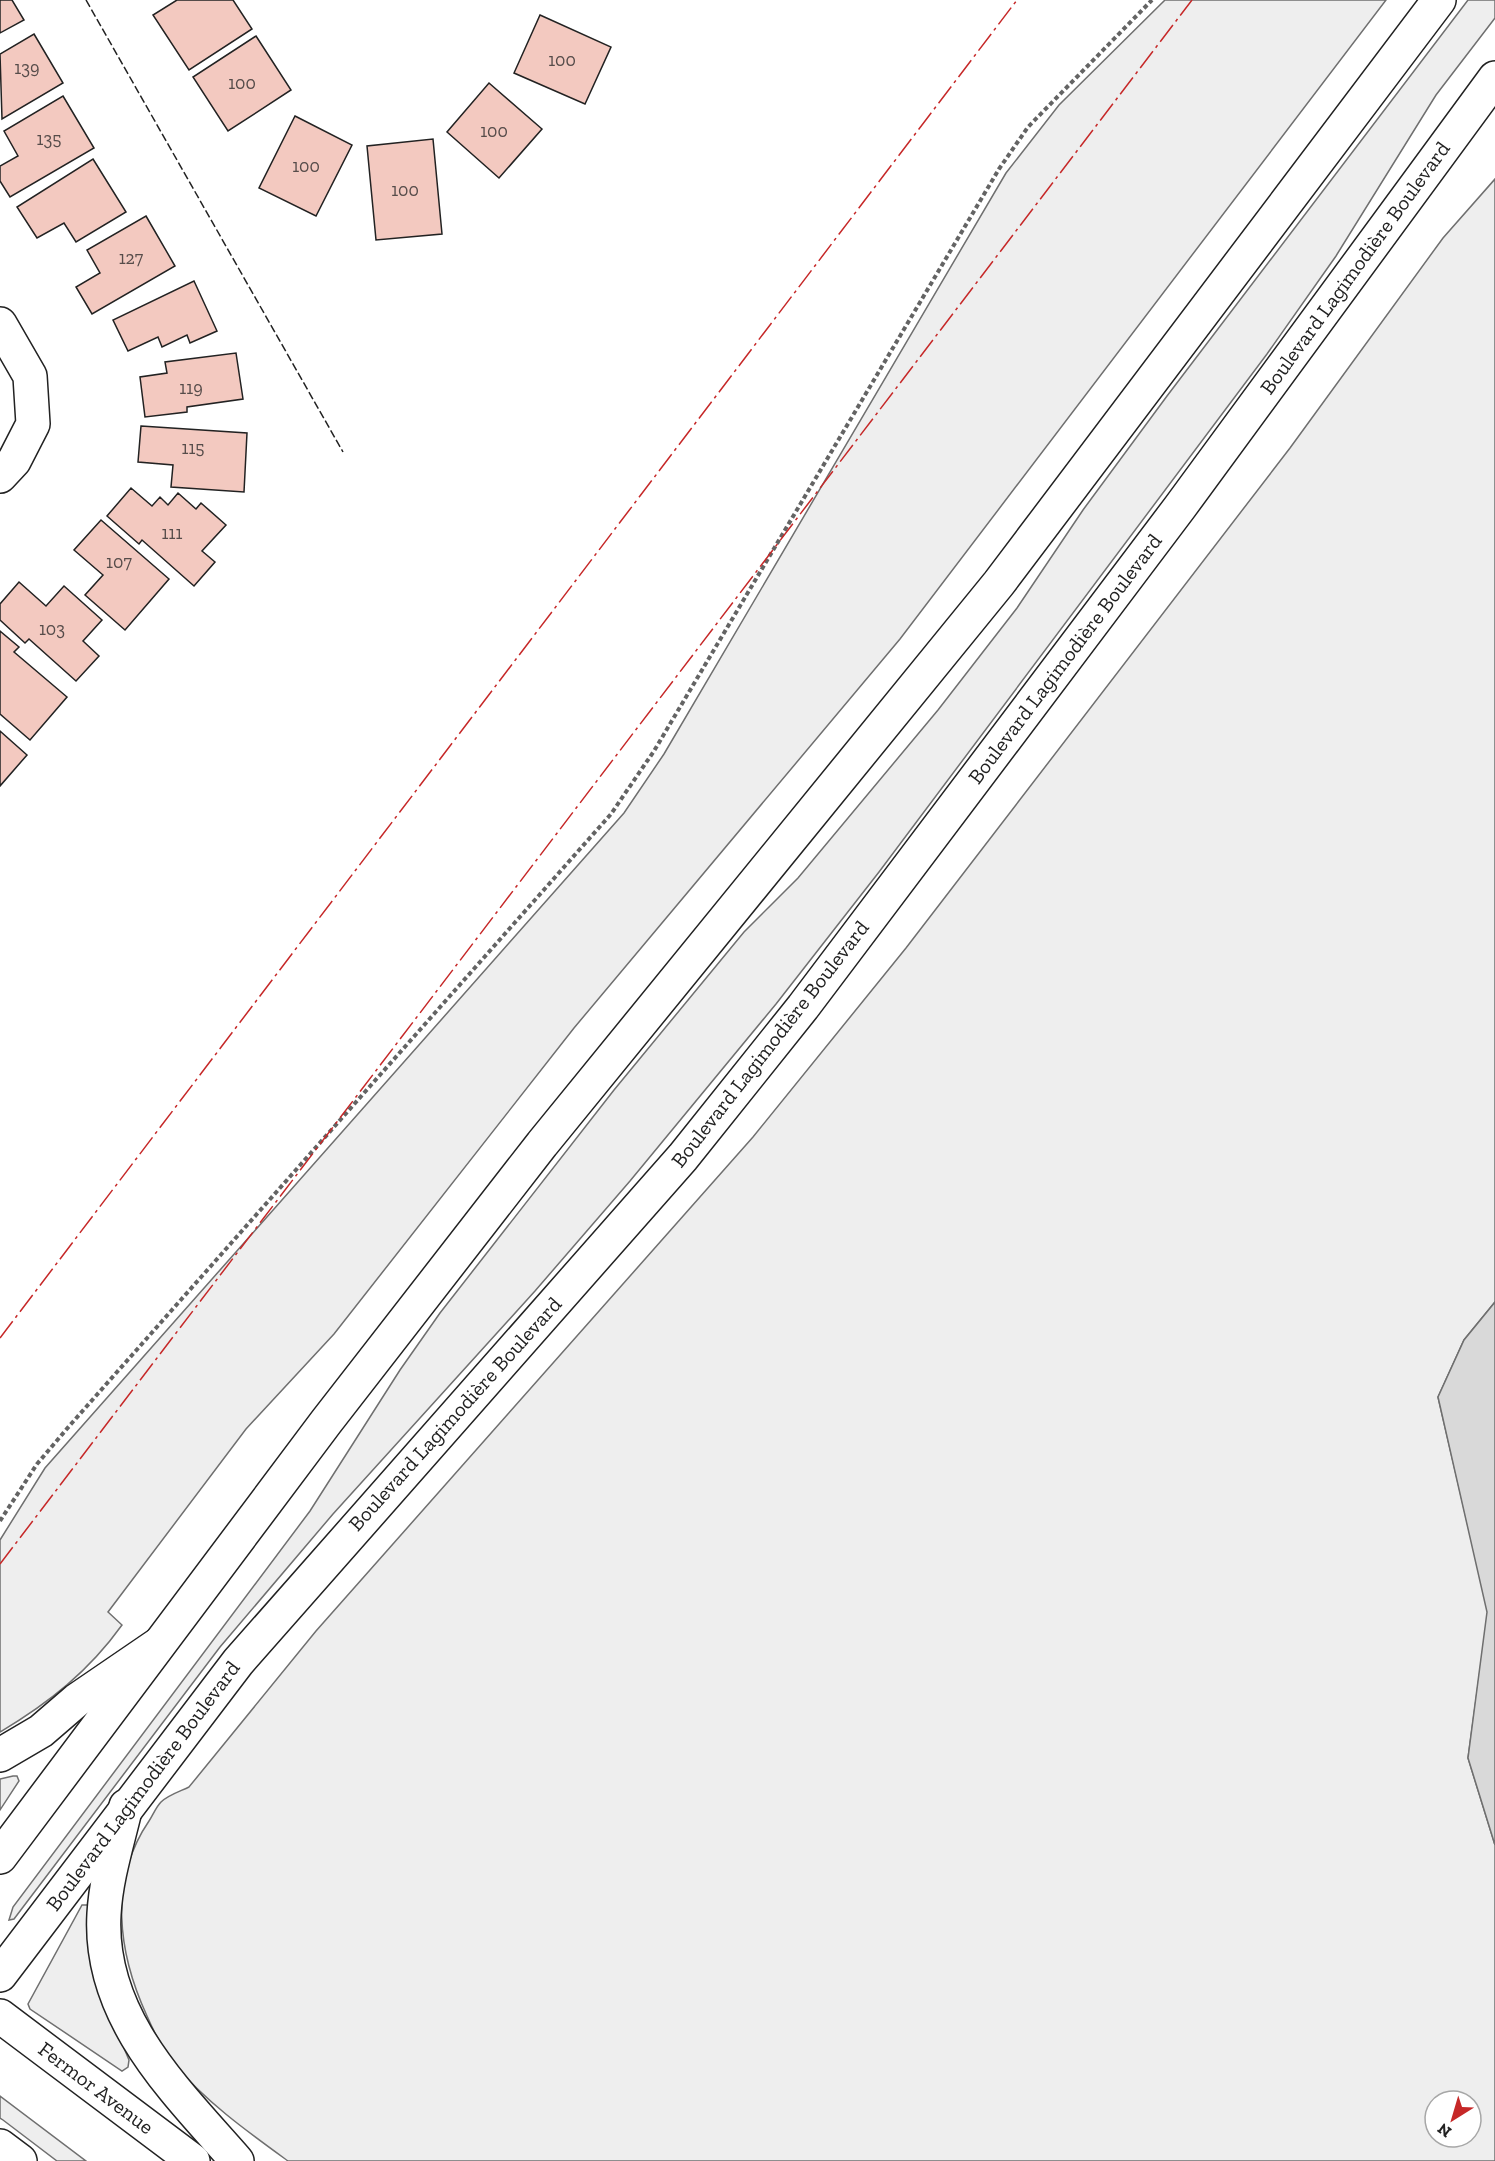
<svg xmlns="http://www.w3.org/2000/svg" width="1495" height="2161" viewBox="0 0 1495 2161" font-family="'Zilla Slab',serif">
<rect width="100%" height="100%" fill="#fff"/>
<g fill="#eee" stroke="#6f6f6f" stroke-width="1.5" fill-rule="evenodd">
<path d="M1165,0H1386L900,639L574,1028L334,1334L246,1429L108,1612L122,1625C89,1671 49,1703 0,1732V1540L45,1468L624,813L664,754L1006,173L1059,105Z"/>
<polygon points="1468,0 1495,0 1495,18 1436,95 1336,256 1267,354 879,872 776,1004 630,1181 535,1291 333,1514 220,1647 14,1919 9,1920 13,1907 310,1511 400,1370 440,1313 614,1090 744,932 798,878 938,710 1017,608 1083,510 1167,396"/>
<path d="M1495,179V1302L1464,1340L1438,1397L1488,1612L1468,1758L1495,1845V2161H288C248,2132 206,2102 174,2064C163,2050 154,2032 147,2016C118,1953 108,1881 149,1821C153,1815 156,1807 161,1802C168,1795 181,1791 189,1787L316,1631L753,1137L906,948L1290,448L1443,238ZM1435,2101H1471V2137H1435Z"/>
<polygon points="13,1776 17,1776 19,1781 0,1810 0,1779"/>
<polygon points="82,1905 88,1905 107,2008 129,2060 128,2067 122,2071 30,2009 28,2004"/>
<polygon points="0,2096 86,2161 57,2161 3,2120 0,2118"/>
</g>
<polygon fill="#d9d9d9" stroke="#6f6f6f" stroke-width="1.5" points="1495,1302 1495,1845 1468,1758 1487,1612 1438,1397 1464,1340"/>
<g fill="#f3c9c0" stroke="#222" stroke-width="1.5">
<polygon points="0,0 12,0 24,20 0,33"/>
<polygon points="177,0 233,0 252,29 189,70 153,15"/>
<polygon points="540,15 611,47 585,104 514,73"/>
<polygon points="34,34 63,83 2,119 0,54"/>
<polygon points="256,36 291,90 228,131 193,77"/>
<polygon points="489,83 542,129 499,178 447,132"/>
<polygon points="63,96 94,148 10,197 0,181 0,166 18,156 4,131"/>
<polygon points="295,116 352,145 316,216 259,188"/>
<polygon points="433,139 442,234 376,240 367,146"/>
<polygon points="93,159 126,212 76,242 64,223 37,238 17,207"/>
<polygon points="146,216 175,266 92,314 76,287 100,273 87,250"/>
<polygon points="194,281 217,331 190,343 187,335 162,347 158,337 128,351 113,320"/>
<polygon points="236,353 243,399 187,407 187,412 145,417 140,377 167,373 165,362"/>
<polygon points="141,426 247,433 244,492 171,487 173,465 138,462"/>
<polygon points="131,488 152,506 160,497 168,505 178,493 196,509 201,503 226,525 202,551 215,562 194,586 142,540 139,544 107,516"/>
<polygon points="101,520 169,579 125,630 85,595 103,575 74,550"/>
<polygon points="19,582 46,606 64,586 102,620 83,641 99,656 76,681 29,639 25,643 0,620 0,604"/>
<polygon points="0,631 19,647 14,652 67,697 30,740 0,714"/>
<polygon points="0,731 27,755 0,786"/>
</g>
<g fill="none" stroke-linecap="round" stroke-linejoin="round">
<defs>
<polyline id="street" points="0,324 30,376 33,424 14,461 0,476"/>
<g id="primary">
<polyline points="0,1857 326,1422 542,1144 999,583 1439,0"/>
<polyline points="0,1975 238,1662 683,1157 803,1007 1180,507 1495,78"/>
</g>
<g id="highway">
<polyline points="0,1755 41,1731 77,1700 159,1644"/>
<path d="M126,1806C118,1841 106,1877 104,1914C98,2017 175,2090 237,2161"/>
<polyline points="0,2016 193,2161"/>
<polyline points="0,2146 20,2161"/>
</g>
</defs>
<use href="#street" stroke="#222" stroke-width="36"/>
<use href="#primary" stroke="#222" stroke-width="36"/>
<use href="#highway" stroke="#222" stroke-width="36"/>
<polyline stroke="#646464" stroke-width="4" stroke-dasharray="4.5 3" stroke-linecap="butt" points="0,1521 37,1464 71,1424 611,814 654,751 999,169 1028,127 1152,0"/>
<use href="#street" stroke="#fff" stroke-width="33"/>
<use href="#primary" stroke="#fff" stroke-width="33"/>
<use href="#highway" stroke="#fff" stroke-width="33"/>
<polyline stroke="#222" stroke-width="1.5" stroke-dasharray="8 3" stroke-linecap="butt" points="86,0 343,452"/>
<g stroke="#c62828" stroke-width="1.5" stroke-dasharray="21 4.5 3 4.5" stroke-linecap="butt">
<polyline points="0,1338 1017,0"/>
<polyline points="0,1564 1192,0"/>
</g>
</g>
<g text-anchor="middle" stroke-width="4.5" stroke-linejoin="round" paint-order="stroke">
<g font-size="18" fill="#564c4a">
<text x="562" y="66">100</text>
<text x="27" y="74">139</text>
<text x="242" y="89">100</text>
<text x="494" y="137">100</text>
<text x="49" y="145">135</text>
<text x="306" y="172">100</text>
<text x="405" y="196">100</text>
<text x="131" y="264">127</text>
<text x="191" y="394">119</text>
<text x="193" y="454">115</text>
<text x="172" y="539">111</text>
<text x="119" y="568">107</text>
<text x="52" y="635">103</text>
</g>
<g font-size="21" fill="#222" stroke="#fff">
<text transform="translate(1355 268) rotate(-54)" y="7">Boulevard Lagimodière Boulevard</text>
<text transform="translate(1065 659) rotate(-53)" y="7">Boulevard Lagimodière Boulevard</text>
<text transform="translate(770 1044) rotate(-52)" y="7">Boulevard Lagimodière Boulevard</text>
<text transform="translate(455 1414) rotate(-48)" y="7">Boulevard Lagimodière Boulevard</text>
<text transform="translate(143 1786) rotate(-53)" y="7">Boulevard Lagimodière Boulevard</text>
<text transform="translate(96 2088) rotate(37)" y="7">Fermor Avenue</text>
</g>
</g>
<g transform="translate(1453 2119) rotate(217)"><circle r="28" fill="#ffffff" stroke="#a7a7a7" stroke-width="1.5"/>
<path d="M0-4.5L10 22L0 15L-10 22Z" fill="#c62828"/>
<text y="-9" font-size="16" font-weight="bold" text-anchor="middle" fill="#222222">N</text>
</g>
</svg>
